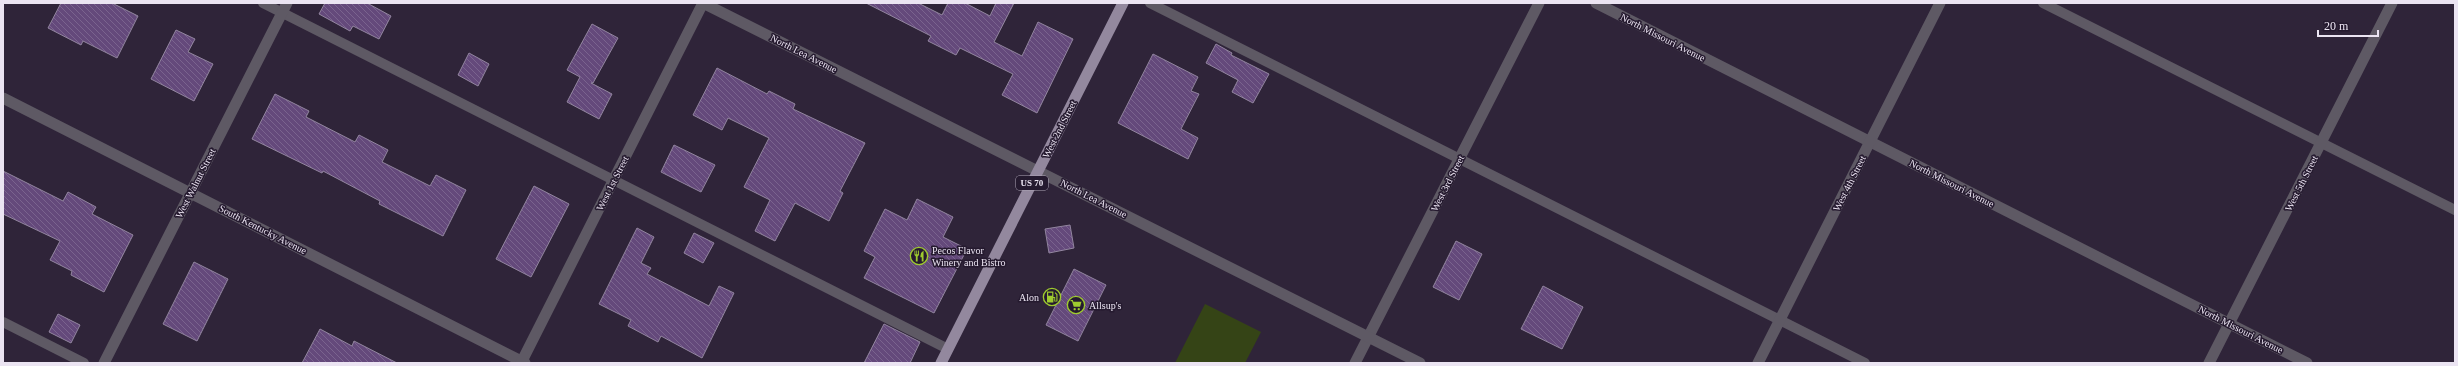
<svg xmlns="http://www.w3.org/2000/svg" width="2458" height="366" viewBox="0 0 2458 366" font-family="Georgia,serif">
<defs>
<pattern id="building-back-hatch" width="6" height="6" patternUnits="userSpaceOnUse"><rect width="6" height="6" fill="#64497b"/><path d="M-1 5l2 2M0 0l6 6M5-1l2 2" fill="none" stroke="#7a638e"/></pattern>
</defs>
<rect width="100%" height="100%" fill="#2f2439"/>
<polygon fill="#354416" points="1205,304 1261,332 1245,363 1175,363"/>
<g fill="url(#building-back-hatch)" stroke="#92859f">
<polygon points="61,3 112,3 138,16 117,58 83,41 81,45 48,28"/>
<polygon points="325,3 367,3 391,16 379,39 353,26 350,31 319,14"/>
<polygon points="866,3 918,3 942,15 948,3 965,3 990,16 996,3 1014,3 994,42 1022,56 1038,22 1073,39 1037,113 1002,95 1013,74 960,48 956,55 928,41 931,36"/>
<polygon points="592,24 618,38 593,83 591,83 612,94 599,119 567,102 580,77 567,70"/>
<polygon points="176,30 195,39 188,52 213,64 194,101 151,79"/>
<polygon points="1216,44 1232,53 1231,55 1269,74 1253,103 1232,92 1238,80 1206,63"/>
<polygon points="469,53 489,64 478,86 458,75"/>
<polygon points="1153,54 1198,77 1191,91 1199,94 1181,129 1198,138 1188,159 1118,123"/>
<polygon points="717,68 767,94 769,91 795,104 793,109 865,143 840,191 843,193 829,221 795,203 775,241 755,231 770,200 744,187 769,138 728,118 722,130 693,115"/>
<polygon points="275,94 309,111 306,117 355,142 359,135 388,150 382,162 430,186 436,175 466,190 443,236 379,204 380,201 323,171 322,173 252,139"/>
<polygon points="674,145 715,165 701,192 661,172"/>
<polygon points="3,171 63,201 68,192 96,207 92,214 133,235 104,292 71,275 72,271 50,260 60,241 3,214"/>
<polygon points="534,186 569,204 531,277 496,259"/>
<polygon points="917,199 953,217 943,237 967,249 934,313 864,278 875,257 864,251 885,209 907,220"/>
<polygon points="1070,225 1074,248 1049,253 1045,229"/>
<polygon points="637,228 654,237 641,263 651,268 647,274 709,306 719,286 734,293 702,358 661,336 658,342 628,326 631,320 599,304"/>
<polygon points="694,233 714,243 703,263 684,253"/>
<polygon points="1456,241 1482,254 1459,300 1433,287"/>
<polygon points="194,262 228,279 197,341 163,324"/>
<polygon points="1074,269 1106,285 1078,341 1046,325"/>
<polygon points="1543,286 1583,307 1562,349 1521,329"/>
<polygon points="58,314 80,325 71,343 49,332"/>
<polygon points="884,324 920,342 910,363 864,363"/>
<polygon points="320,329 352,346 354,341 397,363 302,363"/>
</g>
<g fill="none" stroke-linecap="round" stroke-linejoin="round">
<g stroke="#5e5964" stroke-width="10">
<polyline points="263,3 948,349"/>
<polyline points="1150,3 1865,363"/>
<polyline points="2043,3 2455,210"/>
<polyline points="3,322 84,363"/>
</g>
<g stroke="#5e5964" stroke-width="11">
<polyline points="1596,3 2307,363"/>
<polyline points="3,98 525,363"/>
<polyline points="104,363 287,3"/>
<polyline points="521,363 703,3"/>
<polyline points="1355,363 1539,3"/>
</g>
<g stroke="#5e5964" stroke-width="11">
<polyline points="703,3 1420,363"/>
<polyline points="1758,363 1940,3"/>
<polyline points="2209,363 2392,3"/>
</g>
<polyline stroke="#93889e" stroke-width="11" points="941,363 1123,3"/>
</g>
<defs>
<symbol id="restaurant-ring" viewBox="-11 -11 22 22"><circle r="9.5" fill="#251a2f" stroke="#9eca2f" stroke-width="1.5"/><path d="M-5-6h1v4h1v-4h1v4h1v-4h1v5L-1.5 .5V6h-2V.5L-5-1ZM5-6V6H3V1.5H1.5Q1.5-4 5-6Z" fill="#9eca2f"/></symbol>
<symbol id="fuel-ring" viewBox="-11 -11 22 22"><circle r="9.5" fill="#251a2f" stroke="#9eca2f" stroke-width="1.5"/><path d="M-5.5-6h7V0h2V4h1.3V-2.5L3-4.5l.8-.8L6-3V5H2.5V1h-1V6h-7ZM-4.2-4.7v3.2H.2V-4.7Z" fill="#9eca2f"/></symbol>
<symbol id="supermarket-ring" viewBox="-11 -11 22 22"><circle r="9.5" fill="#251a2f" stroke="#9eca2f" stroke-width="1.5"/><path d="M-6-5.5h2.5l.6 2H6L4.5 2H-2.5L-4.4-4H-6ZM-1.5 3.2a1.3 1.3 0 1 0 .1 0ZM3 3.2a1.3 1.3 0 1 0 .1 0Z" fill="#9eca2f"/></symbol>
</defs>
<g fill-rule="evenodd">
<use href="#restaurant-ring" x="909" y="246" width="20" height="20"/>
<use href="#fuel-ring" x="1042" y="287" width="20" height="20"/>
<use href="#supermarket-ring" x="1066" y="295" width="20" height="20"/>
</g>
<g text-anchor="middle" stroke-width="3" stroke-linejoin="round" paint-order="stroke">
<rect fill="#251a2f" stroke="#b0a7b8" stroke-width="1" x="1016" y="176" width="32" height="14" rx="3"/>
<g font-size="9" font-weight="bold" fill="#ebe4f2">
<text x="1032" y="186">US 70</text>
</g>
<g font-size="10" fill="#ebe4f2" stroke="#251a2f">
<text transform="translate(1663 37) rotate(27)" y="4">North Missouri Avenue</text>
<text transform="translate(804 53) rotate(27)" y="4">North Lea Avenue</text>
<text transform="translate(1059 129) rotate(-63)" y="4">West 2nd Street</text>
<text transform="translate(195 183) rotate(-63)" y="4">West Walnut Street</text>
<text transform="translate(612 183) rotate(-63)" y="4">West 1st Street</text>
<text transform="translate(1447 183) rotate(-63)" y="4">West 3rd Street</text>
<text transform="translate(1849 183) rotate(-63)" y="4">West 4th Street</text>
<text transform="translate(1952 183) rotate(27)" y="4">North Missouri Avenue</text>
<text transform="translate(2301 183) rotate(-63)" y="4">West 5th Street</text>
<text transform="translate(1094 198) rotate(27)" y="4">North Lea Avenue</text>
<text transform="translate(263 229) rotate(27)" y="4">South Kentucky Avenue</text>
<text transform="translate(2241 329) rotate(27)" y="4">North Missouri Avenue</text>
</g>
<g font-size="10" fill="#ebe4f2" stroke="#251a2f" text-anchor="start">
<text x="932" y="254">Pecos Flavor<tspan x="932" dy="12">Winery and Bistro</tspan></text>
<text x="1039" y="301" text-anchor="end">Alon</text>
<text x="1089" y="309">Allsup's</text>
</g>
</g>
<rect width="2458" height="366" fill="none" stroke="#ebe4f2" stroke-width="8"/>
<path d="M2318 30v6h60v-6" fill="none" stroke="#ebe4f2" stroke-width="2"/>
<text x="2324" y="30" font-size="12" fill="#ebe4f2" stroke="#251a2f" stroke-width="3" paint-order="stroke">20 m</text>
</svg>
